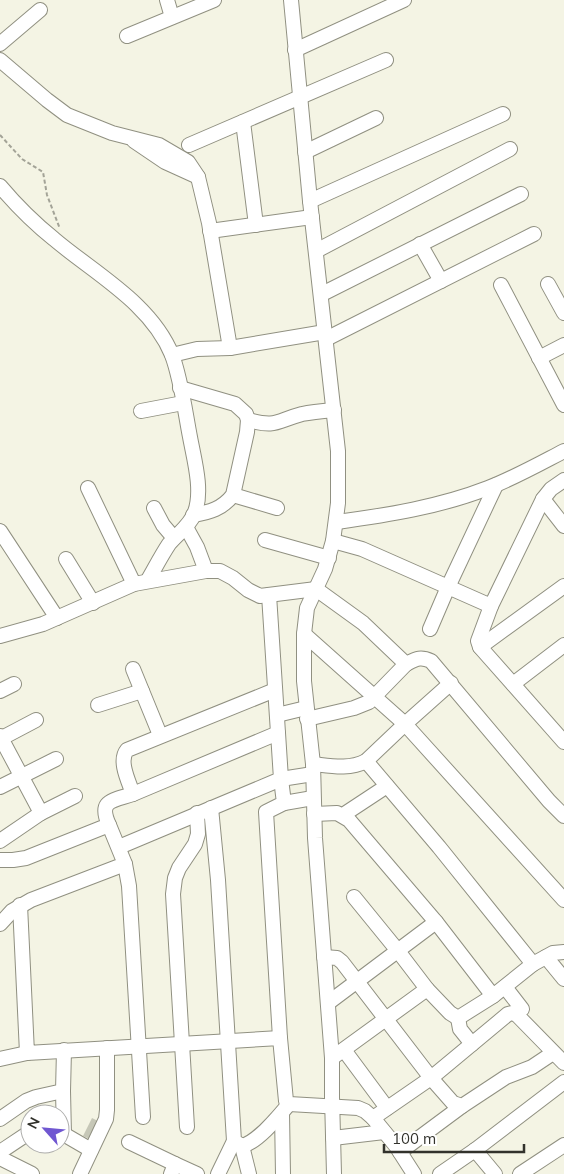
<svg xmlns="http://www.w3.org/2000/svg" width="564" height="1174" viewBox="0 0 564 1174" font-family="Mulish,sans-serif">
<rect width="100%" height="100%" fill="#f4f4e4"/>
<polygon fill="#c6c7b7" points="92,1118 102,1123 94,1141 83,1136"/>
<g fill="none" stroke-linecap="round" stroke-linejoin="round">
<defs>
<g id="minor">
<polyline points="167,0 172,17"/>
<polyline points="291,0 310,201 338,451 338,503 333,541 325,569 307,608 304,634 304,681 313,764 315,838 332,1058 332,1097 334,1174"/>
<polyline points="127,36 214,0"/>
<polyline points="0,44 40,10"/>
<polyline points="295,50 404,0"/>
<polyline points="0,60 47,100 67,115 112,133 159,145 188,162 198,177 209,223 230,348"/>
<polyline points="243,122 256,225"/>
<polyline points="134,141 165,162 198,177"/>
<polyline points="189,145 386,60"/>
<polyline points="305,152 376,118"/>
<path d="M0,186C16,205 34,223 54,239C94,273 151,303 172,355C181,379 185,411 190,437C194,459 203,490 195,512C190,526 178,533 169,544C161,556 155,568 148,580"/>
<polyline points="310,201 503,114"/>
<polyline points="210,231 312,217"/>
<polyline points="420,244 441,281"/>
<polyline points="316,251 510,149"/>
<polyline points="548,284 564,313"/>
<polyline points="501,285 564,405"/>
<polyline points="322,294 521,194"/>
<polyline points="326,339 534,234"/>
<polyline points="172,355 197,349 230,348 325,332"/>
<polyline points="539,358 564,345"/>
<path d="M180,388L235,404L246,414L248,420L247,432L233,495C222,509 210,512 193,515"/>
<polyline points="141,411 183,403"/>
<path d="M248,420C277,428 276,421 302,414C312,412 323,411 334,410"/>
<polyline points="88,488 134,584"/>
<polyline points="233,495 277,508"/>
<polyline points="543,499 564,526"/>
<polyline points="154,508 163,525 174,538"/>
<path d="M337,522C388,515 439,507 488,488C514,478 539,464 564,451"/>
<polyline points="186,527 197,547 206,571"/>
<polyline points="0,531 57,618"/>
<polyline points="265,540 329,558"/>
<polyline points="333,541 362,549 491,606 543,499 551,489 564,480"/>
<polyline points="66,559 93,603"/>
<polyline points="491,606 478,641 480,647 564,742"/>
<polyline points="430,629 448,587 496,485"/>
<path d="M304,634L405,724L366,761C349,770 331,766 313,764"/>
<path d="M0,636L43,624L134,584L206,571H220L233,578L248,590L260,596L316,589L363,623L406,664C416,659 420,656 431,661L549,801L564,816"/>
<polyline points="480,647 564,586"/>
<polyline points="133,669 160,735"/>
<polyline points="451,683 405,724 564,900"/>
<polyline points="513,684 564,645"/>
<polyline points="0,691 14,684"/>
<polyline points="98,705 142,691"/>
<polyline points="277,715 306,708"/>
<polyline points="307,719 354,708 369,702 406,664"/>
<polyline points="0,736 41,813 75,796"/>
<polyline points="0,739 36,720"/>
<polyline points="0,787 56,759"/>
<path d="M133,794C129,782 118,761 127,750L275,690"/>
<polyline points="284,803 313,798"/>
<path d="M211,808L218,880L234,1141L242,1146C258,1142 278,1117 289,1104"/>
<polyline points="314,814 337,813 349,820 436,922 328,1003"/>
<polyline points="343,815 387,786"/>
<polyline points="0,841 41,813"/>
<polyline points="119,847 281,779 278,733"/>
<path d="M0,860H13L26,858L109,825C98,800 112,801 133,794L278,733L269,595"/>
<polyline points="125,864 129,886 143,1117"/>
<polyline points="354,897 398,951 427,989"/>
<polyline points="20,905 27,1053 280,1038 286,1101 289,1104 358,1108 365,1111 373,1118"/>
<polyline points="436,922 493,996"/>
<polyline points="0,924 12,911 31,900 125,864 109,825"/>
<polyline points="324,957 337,958 342,962 431,1078 453,1103 462,1106 506,1077 532,1067 553,1053"/>
<polyline points="546,957 564,979"/>
<polyline points="533,964 553,953 564,952"/>
<polyline points="505,987 522,1009"/>
<polyline points="458,1018 460,1029 472,1044"/>
<polyline points="280,1038 266,812 284,803 281,779 313,774"/>
<polyline points="344,1050 387,1108"/>
<polyline points="332,1058 427,989 450,1013 458,1018 493,996 533,964 439,847 366,761"/>
<polyline points="0,1059 27,1053"/>
<polyline points="63,1091 64,1135"/>
<polyline points="282,1113 283,1174"/>
<polyline points="0,1119 26,1101 36,1097 63,1091 64,1050"/>
<polyline points="187,1127 173,894 175,878 179,868 195,844 198,834 197,813"/>
<polyline points="60,1132 91,1150"/>
<polyline points="333,1138 384,1132"/>
<polyline points="129,1142 175,1164"/>
<polyline points="242,1146 249,1174"/>
<polyline points="0,1152 30,1132"/>
<polyline points="400,1152 462,1106"/>
<polyline points="0,1158 32,1174"/>
<polyline points="80,1174 106,1119 107,1110 107,1048"/>
<polyline points="171,1174 175,1164 197,1174"/>
<polyline points="218,1174 234,1141"/>
<polyline points="414,1174 396,1146 373,1118 431,1078 508,1014 512,1013 517,1015 564,1063"/>
<polyline points="440,1174 475,1150"/>
<polyline points="495,1174 475,1150 564,1082"/>
<polyline points="520,1174 564,1145"/>
</g>
</defs>
<use href="#minor" stroke="#909081" stroke-width="16"/>
<polyline stroke="#a3a397" stroke-width="2" stroke-dasharray="4 2.5" stroke-linecap="butt" points="0,135 22,159 43,172 47,195 60,229"/>
<use href="#minor" stroke="#fff" stroke-width="14"/>
</g>
<g transform="translate(45 1129) rotate(297)"><circle r="24" fill="#ffffff" stroke="#adadab"/>
<path d="M0-4L9 19L0 12L-9 19Z" fill="#7057d1"/>
<text y="-8" font-size="14" font-weight="bold" text-anchor="middle" fill="#32322c">N</text>
</g>
<path d="M384 1144v8h140v-8" fill="none" stroke="#32322c" stroke-width="2.5"/>
<text x="392" y="1144" font-size="15" fill="#32322c" stroke="#ffffff" stroke-width="4" paint-order="stroke">100 m</text>
</svg>
